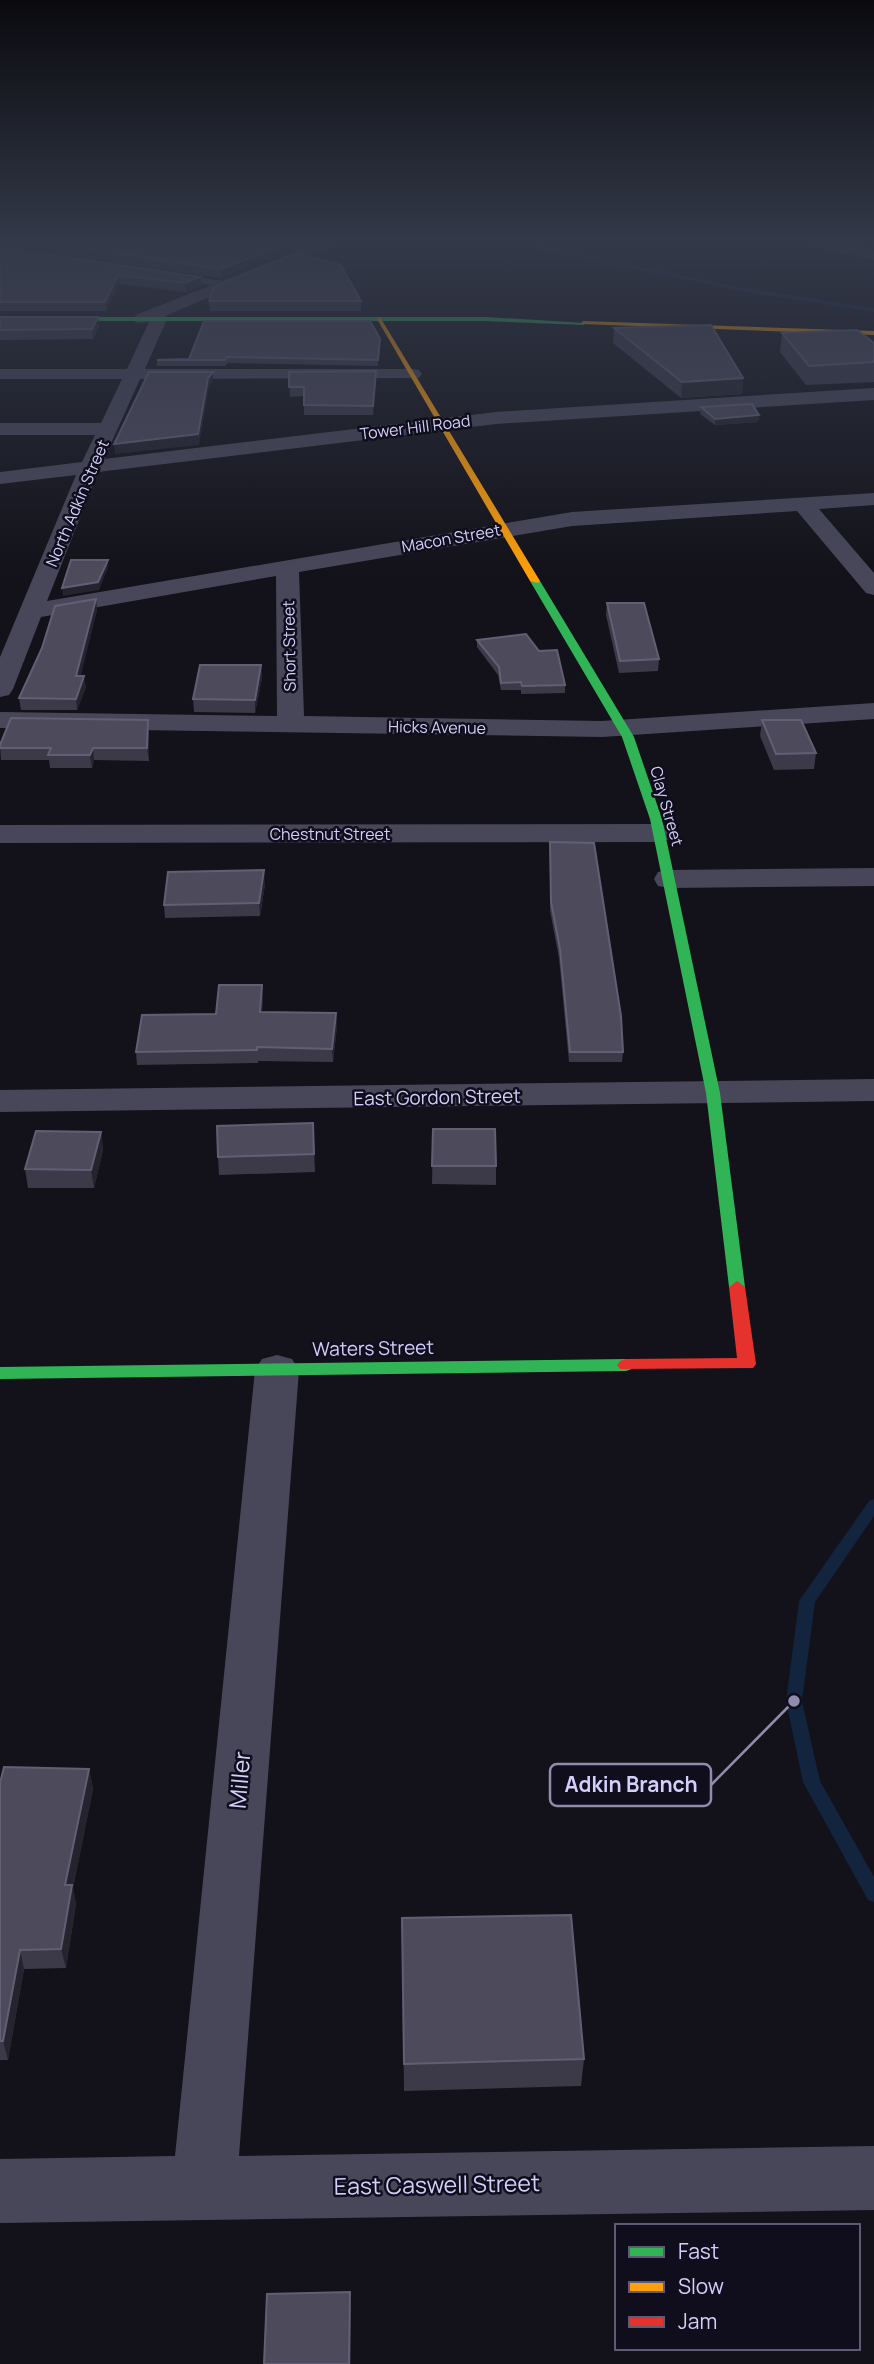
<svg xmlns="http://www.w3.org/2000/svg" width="874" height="2364" viewBox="0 0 874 2364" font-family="Manrope,sans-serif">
<rect width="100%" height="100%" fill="#13121a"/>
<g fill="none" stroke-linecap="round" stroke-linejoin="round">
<g fill="#12243e" fill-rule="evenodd">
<polygon points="523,243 740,287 874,308 874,312 740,291 512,243"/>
<polygon points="874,1499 874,1516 815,1602 802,1701 820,1781 874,1877 874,1902 868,1900 803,1782 786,1701 799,1601 869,1501"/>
</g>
<g fill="#48475a" fill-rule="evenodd">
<polygon points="267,243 292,243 320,250 315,253"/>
<polygon points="167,272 228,282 233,285 228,288 163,277"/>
</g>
<g fill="#48475a" fill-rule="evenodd">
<polygon points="317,243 338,243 165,316 167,319 145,369 413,369 419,370 422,374 419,378 140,379 104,459 496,412 874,388 874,400 496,424 98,472 47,601 572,512 874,493 874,505 819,509 874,573 874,595 866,593 797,511 572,526 299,572 304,716 602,721 874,703 874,719 602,737 0,728 0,712 277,716 276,576 41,617 13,689 9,695 0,697 0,657 76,475 0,484 0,472 82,462 95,435 0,435 0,423 101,423 122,379 0,379 0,369 127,369 149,322 136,323 134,319 136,315"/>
<polygon points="800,243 835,243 874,250 874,260"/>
<polygon points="659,824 670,827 674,833 670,839 659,842 0,843 0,825"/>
<polygon points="874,868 874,886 669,888 658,886 654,879 658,872 669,870"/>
<polygon points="874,1079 874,1101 0,1112 0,1090"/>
<polygon points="277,1355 292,1359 299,1370 239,2156 874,2146 874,2210 0,2223 0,2159 175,2156 255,1370 262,1359"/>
</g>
<g fill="#30b455" fill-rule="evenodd">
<polygon points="0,317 485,317 586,323 583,325 485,321 0,321"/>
<polygon points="532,579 540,581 634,737 662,819 720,1093 745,1287 743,1291 731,1291 729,1287 706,1093 650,819 622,737 530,581"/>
<polygon points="626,1359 632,1361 635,1365 632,1369 626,1371 0,1379 0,1367"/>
</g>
<g fill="#ff9f0a" fill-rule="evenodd">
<polygon points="380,317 540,581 538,583 530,581 377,319"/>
<polygon points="583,321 874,331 874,335 581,324"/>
</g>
<polygon fill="#e5322d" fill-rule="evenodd" points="737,1281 745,1287 756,1364 753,1368 620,1369 617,1365 620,1361 626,1359 737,1358 729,1287"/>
</g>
<g fill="#3c3a49">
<polygon points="0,243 285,243 285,250 276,253 276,256 221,278 0,245"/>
<polygon points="0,247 200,277 201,286 186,292 119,284 106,311 0,311"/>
<polygon points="209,301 361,301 361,311 210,311"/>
<polygon points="0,317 98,317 99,327 93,339 0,340"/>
<polygon points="614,328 743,378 742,394 681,398 613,343"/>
<polygon points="782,333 874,343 874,382 806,385 780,352"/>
<polygon points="380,339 378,366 228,363 225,366 157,366 157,360 189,359"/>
<polygon points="376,371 373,415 304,415 304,396 290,397 289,372"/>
<polygon points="701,407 759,415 758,422 715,425 700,414"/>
<polygon points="96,599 97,610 80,676 86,687 77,710 21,710 19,698"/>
<polygon points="607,603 659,659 658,671 619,673 606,615"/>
<polygon points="477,640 565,685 565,693 521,694 521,690 501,690 498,675 477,647"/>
<polygon points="261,665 262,678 255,713 194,712 193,699"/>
<polygon points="148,720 149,733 149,761 94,760 92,768 50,768 49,760 1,760 0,745"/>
<polygon points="762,720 816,753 814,769 774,770 760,736"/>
<polygon points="550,842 623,1052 622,1062 569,1062 559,958 550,911"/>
<polygon points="265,884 260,916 165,918 164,905"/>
<polygon points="263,998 262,1012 336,1013 337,1026 333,1062 258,1061 258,1063 137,1065 136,1052 216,1014"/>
<polygon points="313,1123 315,1172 219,1175 218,1157"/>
<polygon points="433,1129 496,1166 496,1185 432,1184"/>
<polygon points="101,1132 103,1150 94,1188 28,1188 25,1169"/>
<polygon points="89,1769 93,1789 73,1888 76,1904 66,1968 24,1969 8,2060 0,2060 0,1783"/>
<polygon points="402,1918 584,2059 581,2086 404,2091"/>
</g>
<g fill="#25232e">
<polygon points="279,243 285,243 285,250 276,253 276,256 221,278 221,269"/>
<polygon points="118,275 119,284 106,311 105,302"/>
<polygon points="200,277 201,286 186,292 185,283"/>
<polygon points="98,317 99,327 93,339 92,329"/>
<polygon points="376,371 376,381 373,415 373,406"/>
<polygon points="213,372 213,381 209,387 199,445 115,454 114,444"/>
<polygon points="743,378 742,394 681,398 682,382"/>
<polygon points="759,415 758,422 715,425 715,419"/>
<polygon points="108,560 108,568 99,590 63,596 62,588"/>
<polygon points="96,599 97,610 78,687 76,676"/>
<polygon points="261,665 262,678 255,713 255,700"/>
<polygon points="84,676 86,687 77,710 76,699"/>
<polygon points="148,720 149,733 149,761 147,748"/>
<polygon points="93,748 94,760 92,768 90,755"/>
<polygon points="264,870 265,884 260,916 259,903"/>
<polygon points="262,985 263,998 261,1026 260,1012"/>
<polygon points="336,1013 337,1026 333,1062 332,1049"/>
<polygon points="101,1132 103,1150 94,1188 91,1170"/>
<polygon points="89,1769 93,1789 73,1888 76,1904 66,1968 61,1949 65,1885"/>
<polygon points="20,1950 24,1969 8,2060 3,2041"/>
<polygon points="350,2292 351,2310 351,2364 349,2364"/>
</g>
<g fill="#4d4a5c" stroke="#625f75" stroke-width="2">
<polygon points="45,243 279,243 271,246 276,248 221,269"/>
<polygon points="0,247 200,277 185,283 118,275 105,302 0,302"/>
<polygon points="298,253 341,265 361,301 209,301 214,287"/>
<polygon points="0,317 98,317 92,329 0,330"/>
<polygon points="204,321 370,321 380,339 378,360 227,357 225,360 157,360 189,359"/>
<polygon points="711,325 743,378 682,382 614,328"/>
<polygon points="857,330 874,343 874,362 809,366 782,333"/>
<polygon points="376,371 373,406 304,405 304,387 289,387 289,372"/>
<polygon points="149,372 213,372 208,378 198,434 114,444"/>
<polygon points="752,404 759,415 715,419 701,407"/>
<polygon points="71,560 108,560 98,582 62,588"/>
<polygon points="96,599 76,676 84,676 76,699 19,698 42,648 55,606"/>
<polygon points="607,603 644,603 659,659 620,661"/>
<polygon points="526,634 539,651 557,650 565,685 522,686 521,682 501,683 499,667 477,640"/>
<polygon points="200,665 261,665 255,700 193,699"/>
<polygon points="11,718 148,720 147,748 93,748 90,755 48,755 51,748 0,748 0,745"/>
<polygon points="762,720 801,720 816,753 776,754"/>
<polygon points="550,842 594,843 621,1016 623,1052 570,1052 560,949 551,902"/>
<polygon points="264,870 259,903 164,905 168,872"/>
<polygon points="219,985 262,985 260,1012 336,1013 332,1049 257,1047 257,1050 136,1052 142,1015 216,1014"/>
<polygon points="313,1123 314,1154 218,1157 217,1126"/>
<polygon points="433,1129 495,1129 496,1166 432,1166"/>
<polygon points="36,1131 101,1132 91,1170 25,1169"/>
<polygon points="4,1767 89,1769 65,1885 72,1885 61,1949 20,1950 3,2041 0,2041 0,1783"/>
<polygon points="571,1915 584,2059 404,2064 402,1918"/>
<polygon points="350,2292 349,2364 264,2364 267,2294"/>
</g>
<linearGradient id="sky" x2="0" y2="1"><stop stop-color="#0a0a0e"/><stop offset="0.42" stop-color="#333949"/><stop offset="1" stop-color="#333949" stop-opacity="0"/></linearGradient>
<rect width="874" height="574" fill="url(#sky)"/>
<g text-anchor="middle" stroke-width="5" stroke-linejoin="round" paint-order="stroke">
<g font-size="16" fill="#d3cffa" stroke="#100e1d">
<text transform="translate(415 427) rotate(-7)" y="6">Tower Hill Road</text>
<text transform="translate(77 503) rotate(-67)" y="6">North Adkin Street</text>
<text transform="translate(451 538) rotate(-10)" y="6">Macon Street</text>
<text transform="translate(289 646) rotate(-91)" y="6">Short Street</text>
<text transform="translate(437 727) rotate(1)" y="6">Hicks Avenue</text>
<text transform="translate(667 806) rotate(74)" y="6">Clay Street</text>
<text x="330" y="840">Chestnut Street</text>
</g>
<g font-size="19" fill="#d3cffa" stroke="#100e1d">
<text transform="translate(437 1097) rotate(-1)" y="7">East Gordon Street</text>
<text transform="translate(373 1348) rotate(-1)" y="7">Waters Street</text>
</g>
<g font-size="23" fill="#d3cffa" stroke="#100e1d">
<text transform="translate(240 1780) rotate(-85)" y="8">Miller</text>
<text transform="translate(437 2185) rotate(-1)" y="8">East Caswell Street</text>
</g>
</g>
<path fill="none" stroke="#908dac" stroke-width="2.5" d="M794 1701L711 1785"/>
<circle fill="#908dac" stroke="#100e1d" stroke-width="2.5" cx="794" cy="1701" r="7"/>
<rect fill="#100e1d" stroke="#908dac" stroke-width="2.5" x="550" y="1764" width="161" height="42" rx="7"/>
<g font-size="21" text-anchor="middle" font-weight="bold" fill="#d3cffa">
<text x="631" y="1792">Adkin Branch</text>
</g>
<rect x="615" y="2224" width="245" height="126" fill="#100e1d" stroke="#5e5b75" stroke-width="2"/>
<rect x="629" y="2247" width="35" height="10" fill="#30b455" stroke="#5e5b75" stroke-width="2"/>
<text x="678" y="2259" font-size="21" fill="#d3cffa">Fast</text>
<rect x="629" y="2282" width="35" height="10" fill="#ff9f0a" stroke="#5e5b75" stroke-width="2"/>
<text x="678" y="2294" font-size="21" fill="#d3cffa">Slow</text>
<rect x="629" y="2317" width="35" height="10" fill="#e5322d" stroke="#5e5b75" stroke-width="2"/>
<text x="678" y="2329" font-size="21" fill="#d3cffa">Jam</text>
</svg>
